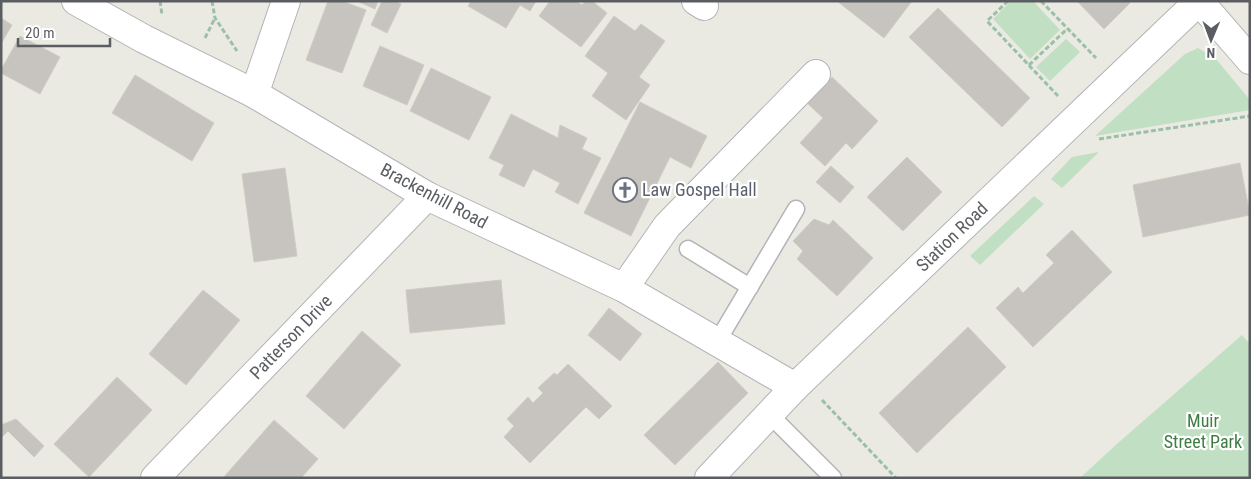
<svg xmlns="http://www.w3.org/2000/svg" width="1251" height="479" viewBox="0 0 1251 479" font-family="'Roboto Condensed',sans-serif">
<rect width="100%" height="100%" fill="#ebeae2"/>
<g fill="#c1e0c3">
<polygon points="1011,1 1033,1 1060,30 1030,59 993,19"/>
<polygon points="1066,39 1080,52 1050,81 1036,67"/>
<polygon points="1198,48 1216,59 1250,100 1250,110 1095,136 1185,54"/>
<polygon points="1099,152 1062,188 1051,179 1072,157"/>
<polygon points="1034,196 1044,204 980,265 970,256"/>
<polygon points="1242,335 1250,344 1250,478 1080,478 1118,443"/>
</g>
<g fill="#c7c4bf" stroke="#cfccc1">
<polygon points="328,1 342,1 366,10 342,73 306,60"/>
<polygon points="357,1 378,1 375,9"/>
<polygon points="382,1 395,1 401,4 387,33 371,25"/>
<polygon points="471,1 536,1 530,11 520,5 506,28 468,6"/>
<polygon points="550,1 576,1 582,5 585,1 592,1 607,13 581,47 539,16"/>
<polygon points="837,1 912,1 884,38"/>
<polygon points="1077,1 1128,1 1130,3 1104,29"/>
<polygon points="938,8 1030,98 1002,127 909,37"/>
<polygon points="614,16 635,31 641,24 665,41 639,77 650,85 626,120 592,96 608,73 585,56"/>
<polygon points="1,18 12,25 1,44"/>
<polygon points="20,36 60,57 40,94 1,73 1,70"/>
<polygon points="380,46 424,65 407,105 363,86"/>
<polygon points="431,68 491,97 469,140 410,111"/>
<polygon points="135,75 214,123 192,161 112,113"/>
<polygon points="832,77 878,121 852,149 846,143 825,166 800,143 823,118 807,103"/>
<polygon points="640,102 707,136 691,168 670,157 631,236 584,213"/>
<polygon points="511,114 558,138 560,125 587,138 582,149 601,158 578,204 555,192 560,183 533,169 524,187 499,175 504,165 489,158"/>
<polygon points="907,157 942,192 903,231 867,197"/>
<polygon points="1240,163 1250,215 1143,237 1133,185"/>
<polygon points="831,166 854,187 840,203 816,182"/>
<polygon points="285,168 297,256 254,262 242,174"/>
<polygon points="814,219 829,225 833,220 873,258 837,296 797,259 803,251 793,241"/>
<polygon points="1072,230 1112,272 1033,347 996,308 1018,287 1023,293 1054,263 1046,255"/>
<polygon points="501,280 505,324 410,333 406,290"/>
<polygon points="203,290 240,320 186,385 149,354"/>
<polygon points="609,308 642,334 620,361 588,335"/>
<polygon points="968,327 1006,367 917,453 879,413"/>
<polygon points="362,331 401,365 344,429 306,396"/>
<polygon points="718,362 748,393 675,465 644,435"/>
<polygon points="568,364 612,406 599,419 586,407 530,463 504,437 514,426 507,419 528,397 533,403 543,393 538,388 554,373 557,375"/>
<polygon points="117,377 152,410 89,477 54,444"/>
<polygon points="16,419 44,446 34,457 8,431 1,438 1,425"/>
<polygon points="274,420 318,459 301,478 223,478"/>
</g>
<g fill="none" stroke-linecap="round" stroke-linejoin="round">
<defs>
<g id="lane">
<polyline points="688,249 750,287"/>
<polyline points="717,342 796,209"/>
<polyline points="769,414 833,478"/>
</g>
<g id="street">
<polyline points="76,1 144,39 253,93 427,196 624,288 795,387"/>
<polyline points="696,1 704,6"/>
<polyline points="1199,1 1250,60"/>
<polyline points="253,93 258,83 286,1"/>
<polyline points="624,288 667,226 816,74"/>
<polyline points="155,478 427,196"/>
</g>
<polyline id="secondary" points="709,478 795,387 1199,1"/>
</defs>
<use href="#lane" stroke="#b3b4b8" stroke-width="19"/>
<use href="#street" stroke="#b3b4b8" stroke-width="30"/>
<use href="#secondary" stroke="#b1b4b8" stroke-width="30"/>
<g stroke="#9bc0a8" stroke-width="3" stroke-dasharray="5 2.5" stroke-linecap="butt">
<polyline points="160,1 162,15"/>
<polyline points="212,1 215,18 237,51"/>
<polyline points="1008,1 987,21 1058,96"/>
<polyline points="1041,1 1096,58"/>
<polyline points="205,38 215,18"/>
<polyline points="1029,65 1067,29"/>
<polyline points="1099,139 1250,116"/>
<polyline points="822,400 896,478"/>
</g>
<use href="#lane" stroke="#fff" stroke-width="16"/>
<use href="#street" stroke="#fff" stroke-width="28"/>
<use href="#secondary" stroke="#fff" stroke-width="28"/>
</g>
<defs>
<symbol id="church-ring" viewBox="-11 -11 22 22"><circle r="9.5" fill="#fff" stroke="#6b7280" stroke-width="1.5"/><path d="M-1.2-6h2.4v3.5h3.3v2.4h-3.3V6h-2.4V-.1h-3.3v-2.4h3.3Z" fill="#6b7280"/></symbol>
</defs>
<g fill-rule="evenodd">
<use href="#church-ring" x="611" y="176" width="28" height="28"/>
</g>
<g text-anchor="middle" stroke-width="4.5" stroke-linejoin="round" paint-order="stroke">
<g font-size="18" fill="#5b616d" stroke="#fff" text-anchor="start">
<text x="642" y="196">Law Gospel Hall</text>
</g>
<g font-size="18" fill="#5a5d61" stroke="#fff">
<text transform="translate(434 196) rotate(28)" y="6">Brackenhill Road</text>
<text transform="translate(952 237) rotate(-44)" y="6">Station Road</text>
<text transform="translate(291 337) rotate(-46)" y="6">Patterson Drive</text>
</g>
<g font-size="18" fill="#3e7d44" stroke="#fff">
<text x="1203" y="427">Muir<tspan x="1203" dy="21">Street Park</tspan></text>
</g>
</g>
<rect width="1251" height="479" fill="none" stroke="#5a5d61" stroke-width="5"/>
<g transform="translate(1211 40) rotate(181)" stroke="#ffffff" stroke-width="4" paint-order="stroke">
<path d="M0-4L9 19L0 12L-9 19Z" fill="#5a5d61"/>
<text y="-8" font-size="14" font-weight="bold" text-anchor="middle" fill="#5a5d61">N</text>
</g>
<path d="M18 38v8h92v-8" fill="none" stroke="#5a5d61" stroke-width="2.5"/>
<text x="25" y="38" font-size="15" fill="#5a5d61" stroke="#ffffff" stroke-width="4" paint-order="stroke">20 m</text>
</svg>
